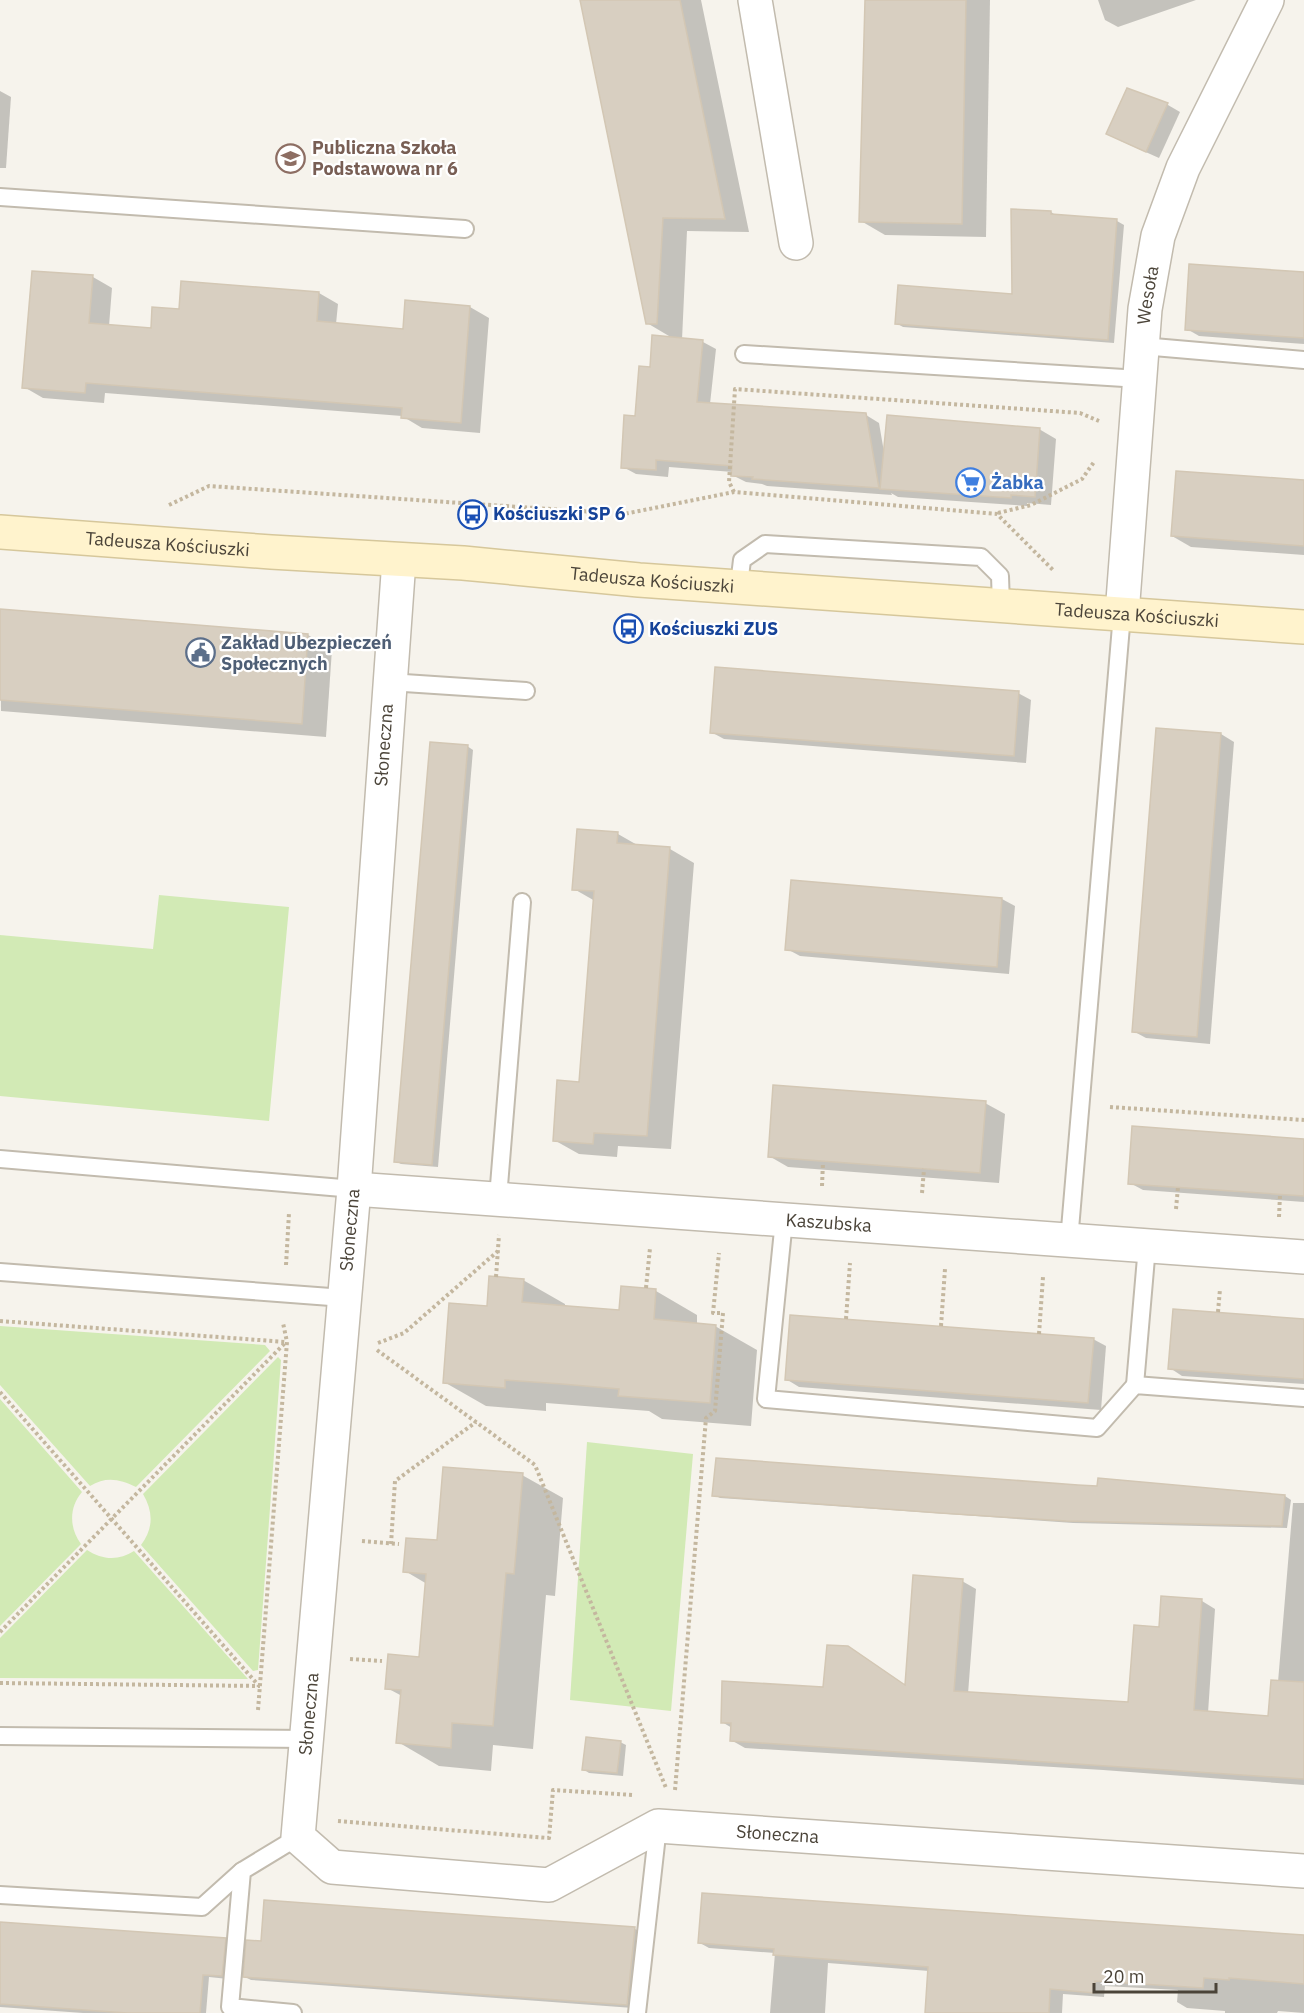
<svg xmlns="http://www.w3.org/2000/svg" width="1304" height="2013" viewBox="0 0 1304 2013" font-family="'IBM Plex Sans',sans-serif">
<rect width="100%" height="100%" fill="#f6f3ec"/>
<g fill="#d2eab5">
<polygon points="159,895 289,907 269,1121 0,1096 0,935 153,949"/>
<path d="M0,1326L265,1345L270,1351L136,1487C120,1479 106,1476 90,1486L0,1385Z"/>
<path d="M278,1357L281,1360L258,1670L253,1671L141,1545C154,1528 153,1511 143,1494Z"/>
<path d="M0,1399L82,1492C69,1507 69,1528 81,1544L0,1626Z"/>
<polygon points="587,1442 693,1454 671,1711 570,1700"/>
<path d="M87,1550C102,1560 119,1561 134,1551L248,1679L0,1678V1638Z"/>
</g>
<g fill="#0003">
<polygon points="581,0 701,0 749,232 687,231 682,340 703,342 716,349 710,404 866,415 879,423 884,452 1039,429 1056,439 1051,505 1027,503 1027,506 898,497 891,493 892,495 767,486 762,484 746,482 732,475 733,472 669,467 668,477 636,474 623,467 651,369 674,339 647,323"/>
<polygon points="866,0 990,0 986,237 885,235 861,221"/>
<polygon points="1098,0 1196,0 1118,27 1105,20"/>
<polygon points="1128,90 1168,105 1180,112 1159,158 1121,141"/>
<polygon points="0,91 11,97 6,168 0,168"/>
<polygon points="1051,212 1057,216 1117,221 1124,225 1114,343 903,327 896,323 1014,295"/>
<polygon points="1304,274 1304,344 1199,336 1187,329"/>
<polygon points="93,277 112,288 109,326 152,329 180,311 319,293 338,304 336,324 404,330 470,307 489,318 480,433 422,428 402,416 105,393 104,403 43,398 24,387"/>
<polygon points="1304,482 1304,555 1191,547 1172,536"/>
<polygon points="0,611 308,635 332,649 326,737 1,711"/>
<polygon points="1018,693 1031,700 1026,763 724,739 711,732"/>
<polygon points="1221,734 1234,742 1210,1044 1146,1038 1133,1031"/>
<polygon points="467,746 473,750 438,1167 401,1164 395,1161"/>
<polygon points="618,834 639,846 670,849 694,863 671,1149 618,1146 617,1157 579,1154 554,1140 580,1084 595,901 574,889"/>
<polygon points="792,881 1002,899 1015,906 1009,974 800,956 787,949"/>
<polygon points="985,1103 1005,1114 999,1183 788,1167 769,1156"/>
<polygon points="1304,1140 1304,1202 1143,1190 1130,1183"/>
<polygon points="523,1280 565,1304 565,1307 620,1312 656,1291 697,1315 697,1325 715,1326 757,1350 751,1426 662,1419 649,1411 546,1403 546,1411 486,1406 444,1382 488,1308"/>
<polygon points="1304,1320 1304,1384 1182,1376 1170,1368"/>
<polygon points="1093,1339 1106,1346 1101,1410 799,1387 786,1379"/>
<polygon points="522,1475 563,1498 555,1596 546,1595 533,1749 493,1745 491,1771 439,1766 398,1742 402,1696 387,1688 420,1659 427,1584 405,1571"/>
<polygon points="1100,1480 1285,1496 1291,1500 1287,1528 1073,1523 720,1498 714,1495 1098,1487"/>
<polygon points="1293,1503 1304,1503 1304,1785 1103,1770 745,1748 731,1740 732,1728 722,1722 825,1689 906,1686 962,1581 976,1589 968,1694 1129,1704 1160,1629 1202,1601 1215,1609 1208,1713 1269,1717 1278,1682"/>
<polygon points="620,1742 626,1745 623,1776 589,1773 583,1769"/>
<polygon points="265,1902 635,1929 641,1932 633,2008 251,1980 245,1977 263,1942"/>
<polygon points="0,1924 225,1939 231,1943 228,1979 209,1977 206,2013 83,2013 0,2007"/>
<polygon points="1304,1936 1304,2013 1278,2011 1277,2013 1225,2013 1225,2011 1187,2008 1177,2002 1178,1990 1105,1986 1104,1997 1063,1994 1062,2013 927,2013 929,1971 828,1963 825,2013 770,2013 775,1953 709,1948 700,1943"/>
</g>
<g fill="#d8cfc1" stroke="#d3c7b4" stroke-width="1.5">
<polygon points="580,0 680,0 725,219 663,218 657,324 646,324"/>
<polygon points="865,0 966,0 962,224 859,222"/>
<polygon points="1127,88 1168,103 1146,152 1106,134"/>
<polygon points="1011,209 1051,211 1051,214 1117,219 1108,340 895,324 898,285 1012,294"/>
<polygon points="1189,264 1304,272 1304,338 1185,330"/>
<polygon points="32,271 93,275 89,323 151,328 152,307 179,309 181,281 319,292 317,321 403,329 405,300 470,306 461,423 401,418 402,408 86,383 85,393 22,388"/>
<polygon points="652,335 703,340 697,402 866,413 879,488 752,479 753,477 731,476 732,466 656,460 656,470 621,468 624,415 635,416 639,366 650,367"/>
<polygon points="887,415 1040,428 1035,497 1011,495 1011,498 880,489"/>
<polygon points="1176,471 1304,480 1304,546 1171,536"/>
<polygon points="0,609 308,634 302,724 0,700"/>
<polygon points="715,667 1019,691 1014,756 710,733"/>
<polygon points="1156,728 1221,733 1197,1037 1132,1032"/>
<polygon points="430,742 468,745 432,1165 394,1162"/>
<polygon points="577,829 618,832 617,843 670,847 647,1136 594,1133 593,1144 553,1141 557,1080 579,1082 594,891 572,890"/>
<polygon points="791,880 1002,898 997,967 785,950"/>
<polygon points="773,1085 986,1101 980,1173 768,1157"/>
<polygon points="1132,1126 1304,1139 1304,1196 1128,1184"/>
<polygon points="489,1276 524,1279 522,1302 568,1306 619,1310 621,1286 656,1289 654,1319 716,1325 710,1403 618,1396 619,1389 562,1384 505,1380 505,1388 443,1383 449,1303 487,1306"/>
<polygon points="1173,1309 1304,1319 1304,1379 1168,1369"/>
<polygon points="790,1315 1094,1338 1088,1403 785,1380"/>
<polygon points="716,1458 1078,1485 1097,1486 1098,1478 1285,1495 1282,1526 1066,1521 940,1513 712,1496"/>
<polygon points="443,1467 523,1473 514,1574 506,1573 493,1726 452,1723 451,1748 396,1743 401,1690 385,1689 388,1654 419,1657 426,1574 403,1572 406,1538 437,1540"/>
<polygon points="913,1575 963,1579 954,1691 1128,1702 1134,1625 1159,1627 1161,1596 1202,1599 1194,1710 1268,1716 1271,1680 1304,1682 1304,1779 730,1741 731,1723 721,1723 722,1681 823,1687 827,1645 848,1646 905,1685"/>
<polygon points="586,1737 621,1741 617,1773 582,1770"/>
<polygon points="702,1893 1304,1935 1304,1984 1229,1978 1229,1980 1204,1978 1203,1988 1095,1981 1094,1993 1050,1989 1049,2013 925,2013 928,1967 773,1955 774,1949 698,1943"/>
<polygon points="264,1900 635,1927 627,2005 243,1977 246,1940 261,1941"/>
<polygon points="0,1922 226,1938 222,1976 203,1975 200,2013 127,2013 0,2004"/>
</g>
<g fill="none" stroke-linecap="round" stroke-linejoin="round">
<defs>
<g id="lane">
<polyline points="0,197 465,229"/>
<polyline points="1142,346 1304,360"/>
<polyline points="744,354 1140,379"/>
<polyline points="739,585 742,560 765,544 981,557 1000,576 1001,605"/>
<polyline points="389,682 526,691"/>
<polyline points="0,1159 354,1189"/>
<polyline points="498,1198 522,902"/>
<polyline points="784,1220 766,1399 1097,1428 1135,1385 1304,1398"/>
<polyline points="1069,1241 1122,614"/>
<polyline points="0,1272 344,1298"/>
<polyline points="1135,1385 1147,1246"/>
<polyline points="0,1736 307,1739"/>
<polyline points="0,1895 202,1907 242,1871"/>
<polyline points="293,2013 230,2007 242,1871 298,1837"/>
<polyline points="637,2013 658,1826"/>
</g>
<g id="street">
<polyline points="755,0 796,243"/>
<path id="s1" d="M399,560L354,1189L298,1837L332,1867L549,1885L658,1826L1304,1871"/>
<path id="s2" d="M1122,614L1145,309L1158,236L1183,168L1267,0"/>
<path id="s3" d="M354,1189L1304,1257"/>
</g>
<g id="secondary">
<path id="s4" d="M0,532L271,552L463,563L639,580L1304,627"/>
</g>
</defs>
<use href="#lane" stroke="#c2bbae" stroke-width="20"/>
<use href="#street" stroke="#c2bbae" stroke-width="36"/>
<use href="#secondary" stroke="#d6c79b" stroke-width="36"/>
<g stroke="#c4b79f" stroke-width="4" stroke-dasharray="3 3" stroke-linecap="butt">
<polyline points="734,492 729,482 735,389 1080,413 1099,421"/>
<polyline points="169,505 209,486 624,514 734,492 997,514 1054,571"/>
<polyline points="998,513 1031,505 1082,479 1094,462"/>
<polyline points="1110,1107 1304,1120"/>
<polyline points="822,1186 823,1162"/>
<polyline points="922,1193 924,1169"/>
<polyline points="1176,1209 1178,1187"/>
<polyline points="1279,1217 1280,1195"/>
<polyline points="286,1265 289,1213"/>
<polyline points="496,1277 499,1235"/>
<polyline points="646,1288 650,1248"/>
<polyline points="1218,1312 1220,1289"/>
<polyline points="846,1319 850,1263"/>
<polyline points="0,1321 286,1342"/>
<polyline points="941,1326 945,1269"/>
<polyline points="1039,1334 1043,1277"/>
<polyline points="378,1343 404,1333 498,1251"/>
<polyline points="377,1350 535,1465 666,1788"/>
<polyline points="0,1392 259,1686"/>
<polyline points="362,1541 399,1544"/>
<polyline points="391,1544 395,1481 476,1422"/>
<polyline points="0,1632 286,1342"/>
<polyline points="350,1659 382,1661"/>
<polyline points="0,1683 260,1686"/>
<polyline points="258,1710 287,1342 283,1323"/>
<polyline points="675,1790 706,1418 715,1411 723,1313 713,1313 719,1253"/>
<polyline points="338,1821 549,1838 553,1790 633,1795"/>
</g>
<use href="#lane" stroke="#fff" stroke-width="16"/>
<use href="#street" stroke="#fff" stroke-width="33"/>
<use href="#secondary" stroke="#fff3cd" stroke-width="33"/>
</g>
<defs>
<symbol id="school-ring" viewBox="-11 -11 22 22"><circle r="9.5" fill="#fff" stroke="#8d6e63" stroke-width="1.5"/><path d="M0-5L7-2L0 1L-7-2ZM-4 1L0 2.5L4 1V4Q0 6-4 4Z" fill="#8d6e63"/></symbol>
<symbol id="supermarket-ring" viewBox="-11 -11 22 22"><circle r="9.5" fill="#fff" stroke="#3f7fe0" stroke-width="1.5"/><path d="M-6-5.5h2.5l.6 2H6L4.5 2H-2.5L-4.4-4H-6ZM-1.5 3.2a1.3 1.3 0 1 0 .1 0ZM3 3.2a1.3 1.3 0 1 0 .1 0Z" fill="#3f7fe0"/></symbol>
<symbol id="bus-ring" viewBox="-11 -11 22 22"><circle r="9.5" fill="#fff" stroke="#1a4fb4" stroke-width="1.5"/><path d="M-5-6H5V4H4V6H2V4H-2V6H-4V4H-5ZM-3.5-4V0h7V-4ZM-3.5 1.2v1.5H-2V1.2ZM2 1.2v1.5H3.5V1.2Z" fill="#1a4fb4"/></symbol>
<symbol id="civic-ring" viewBox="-11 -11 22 22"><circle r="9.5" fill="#fff" stroke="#5c6f8a" stroke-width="1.5"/><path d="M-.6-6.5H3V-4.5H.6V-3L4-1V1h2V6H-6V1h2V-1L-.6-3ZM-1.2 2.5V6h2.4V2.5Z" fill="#5c6f8a"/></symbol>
</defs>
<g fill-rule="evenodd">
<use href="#school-ring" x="274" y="142" width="33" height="33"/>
<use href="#supermarket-ring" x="954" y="466" width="33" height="33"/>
<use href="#bus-ring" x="456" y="498" width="33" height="33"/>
<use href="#bus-ring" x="612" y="612" width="33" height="33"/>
<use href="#civic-ring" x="184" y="636" width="33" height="33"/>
</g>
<g text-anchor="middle" stroke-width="4.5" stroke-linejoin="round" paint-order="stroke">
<g font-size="18" font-weight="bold" fill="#785e54" stroke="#fff" text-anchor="start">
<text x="312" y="154">Publiczna Szkoła<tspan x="312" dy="21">Podstawowa nr 6</tspan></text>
</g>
<g font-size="18" fill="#4b4439" stroke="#fff">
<text dy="6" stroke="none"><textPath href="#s2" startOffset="320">Wesoła</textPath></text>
<text dy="6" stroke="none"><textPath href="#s4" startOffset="168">Tadeusza Kościuszki</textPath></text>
<text dy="6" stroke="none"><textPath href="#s4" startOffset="654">Tadeusza Kościuszki</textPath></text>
<text dy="6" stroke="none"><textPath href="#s4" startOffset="1140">Tadeusza Kościuszki</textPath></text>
<text transform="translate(384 745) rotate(-86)" y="6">Słoneczna</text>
<text dy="6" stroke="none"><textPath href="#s3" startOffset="476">Kaszubska</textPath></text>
<text transform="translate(350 1230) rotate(-85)" y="6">Słoneczna</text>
<text transform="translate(309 1714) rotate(-85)" y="6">Słoneczna</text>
<text dy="6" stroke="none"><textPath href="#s1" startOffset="1788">Słoneczna</textPath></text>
</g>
<g font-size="18" font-weight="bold" fill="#366cbe" stroke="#fff" text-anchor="start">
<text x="991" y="489">Żabka</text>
</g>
<g font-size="18" font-weight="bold" fill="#164399" stroke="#fff" text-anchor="start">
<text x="493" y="520">Kościuszki SP 6</text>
<text x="649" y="635">Kościuszki ZUS</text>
</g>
<g font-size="18" font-weight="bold" fill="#4e5e75" stroke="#fff" text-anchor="start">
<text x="221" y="649">Zakład Ubezpieczeń<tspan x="221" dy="21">Społecznych</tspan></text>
</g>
</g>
<path d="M1094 1983v9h122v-9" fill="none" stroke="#4b4439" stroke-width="3"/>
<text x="1103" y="1983" font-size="18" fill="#4b4439" stroke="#ffffff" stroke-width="4.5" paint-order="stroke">20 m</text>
</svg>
